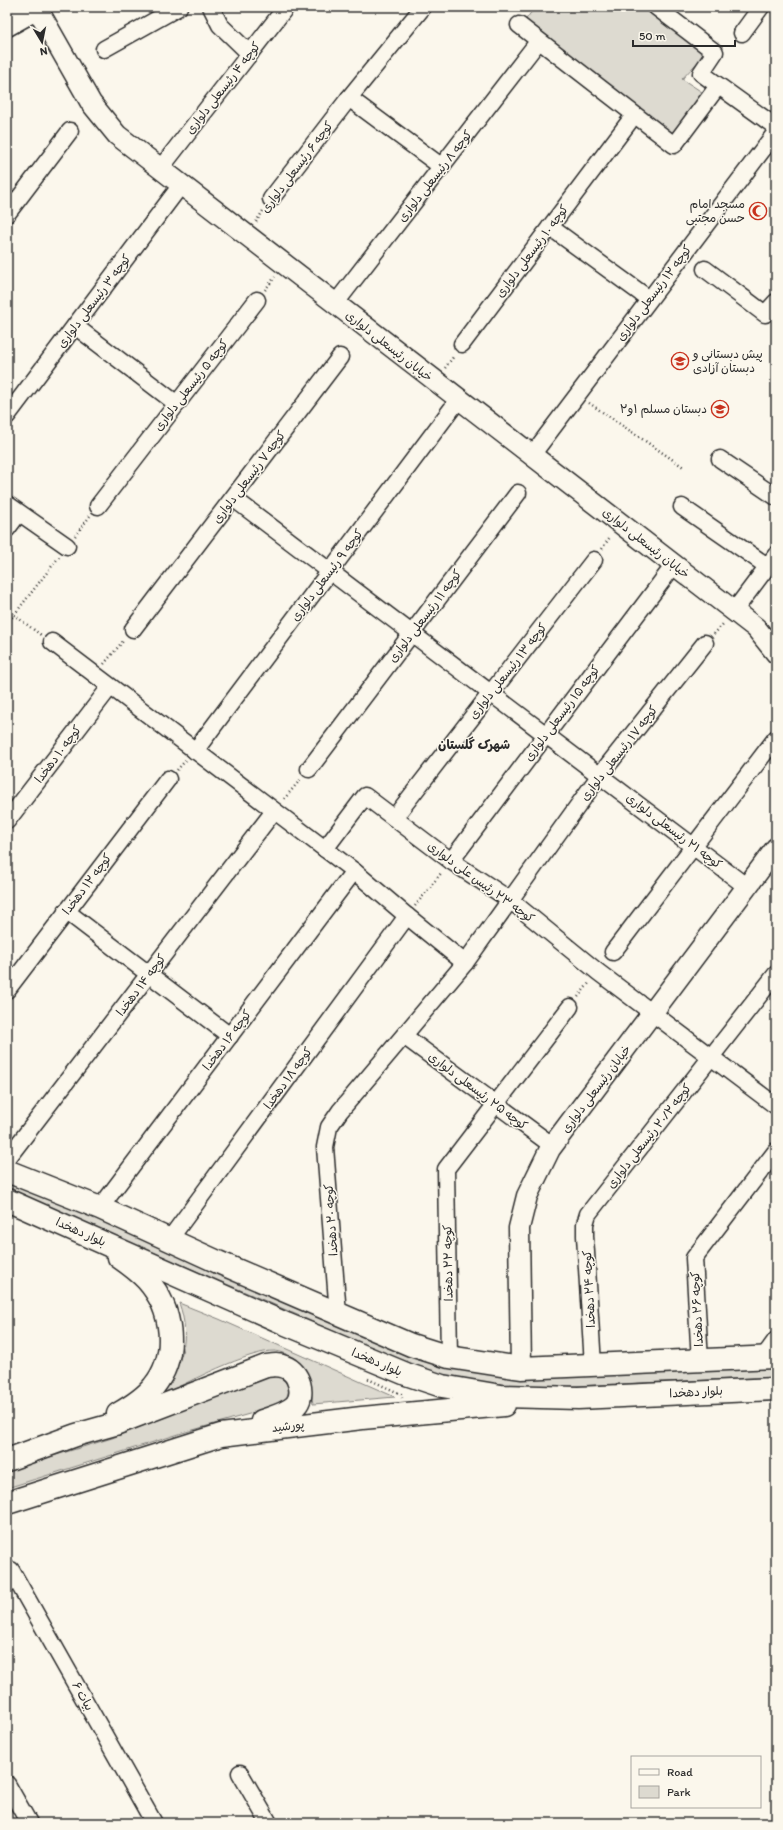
<svg xmlns="http://www.w3.org/2000/svg" width="783" height="1830" viewBox="0 0 783 1830" font-family="Itim,'Playpen Sans Arabic',sans-serif">
<rect width="100%" height="100%" fill="#fbf7ec"/>
<filter id="ink" filterUnits="userSpaceOnUse"><feTurbulence type="fractalNoise" baseFrequency=".025" numOctaves="2"/><feDisplacementMap in="SourceGraphic" scale="8" xChannelSelector="R" yChannelSelector="G"/><feConvolveMatrix kernelMatrix="1 2 1 2 8 2 1 2 1" color-interpolation-filters="sRGB"/></filter>
<g filter="url(#ink)">
<g fill="#dddad0" stroke="#84827e">
<polygon points="535,7 648,7 707,52 682,79 705,94 674,135 524,22"/>
<polygon points="7,1178 447,1365 776,1365 776,1377 550,1387 504,1387 455,1379 403,1362 268,1302 7,1189"/>
<path d="M179,1303L219,1319L395,1397L313,1404C311,1392 311,1378 304,1368C298,1359 286,1352 275,1351C250,1350 185,1383 161,1396C181,1365 192,1339 179,1303Z"/>
<path d="M274,1374C290,1381 293,1392 281,1405L179,1434L7,1488V1470L112,1438Z"/>
</g>
<g fill="none" stroke-linecap="round" stroke-linejoin="round">
<defs>
<g id="minor">
<polyline points="211,7 220,25 250,54"/>
<polyline points="656,7 715,52 701,73 776,127"/>
<polyline points="519,25 674,145 718,86"/>
<polyline points="742,33 761,7"/>
<polyline points="104,49 179,7"/>
<polyline points="349,98 442,167"/>
<polyline points="160,169 286,7"/>
<polyline points="271,199 349,98 423,7"/>
<polyline points="7,214 70,131"/>
<polyline points="550,227 649,299"/>
<polyline points="705,269 765,314 776,302"/>
<polyline points="335,304 534,47"/>
<polyline points="75,326 177,404"/>
<polyline points="462,344 629,122"/>
<polyline points="7,416 181,185"/>
<polyline points="532,455 776,132"/>
<polyline points="720,459 776,497"/>
<polyline points="233,498 747,887"/>
<polyline points="7,504 67,546"/>
<polyline points="98,506 257,300"/>
<polyline points="682,507 767,566"/>
<polyline points="7,529 19,513"/>
<polyline points="734,611 776,555"/>
<polyline points="133,629 340,357"/>
<polyline points="52,642 354,871 407,916 465,963"/>
<polyline points="195,751 459,399"/>
<polyline points="309,769 518,493"/>
<polyline points="394,818 594,560"/>
<polyline points="7,821 110,687"/>
<polyline points="325,849 365,796 451,861 510,900 598,972 776,1106"/>
<polyline points="451,861 674,565"/>
<polyline points="66,911 230,1036"/>
<polyline points="613,952 776,738"/>
<polyline points="7,990 168,779"/>
<polyline points="404,1036 553,1146"/>
<polyline points="7,1159 274,811"/>
<polyline points="100,1208 354,871"/>
<polyline points="169,1240 407,916"/>
<polyline points="338,1314 325,1147 329,1127 340,1111 465,963 600,775 705,643"/>
<polyline points="449,1357 446,1169 570,1007"/>
<polyline points="763,1358 776,1340"/>
<polyline points="700,1361 694,1258 776,1151"/>
<polyline points="593,1365 585,1236 585,1224 588,1214 776,974"/>
<polyline points="11,1570 154,1823"/>
<polyline points="240,1773 269,1823"/>
<polyline points="7,1784 29,1823"/>
</g>
<g id="tertiary">
<polyline points="37,8 91,103 117,135 756,628 776,653"/>
<polyline points="521,1368 519,1228 527,1196 550,1149 776,848"/>
</g>
<g id="secondary">
<polyline points="7,25 39,7"/>
<polyline points="7,1171 100,1208 218,1262 411,1345 449,1357 521,1368 776,1357"/>
<polyline points="7,1200 286,1324 406,1374 442,1386 501,1396 578,1398 776,1389"/>
<path d="M118,1414C132,1406 145,1398 154,1386C179,1355 173,1309 147,1280C139,1271 129,1264 119,1257"/>
<path d="M7,1460L76,1435L115,1424L266,1366C273,1365 278,1364 285,1367C299,1372 306,1395 295,1406C286,1414 273,1417 262,1421"/>
<polyline points="7,1503 221,1435 362,1418 504,1405"/>
</g>
</defs>
<use href="#minor" stroke="#2b2b2b" stroke-width="19"/>
<use href="#tertiary" stroke="#2b2b2b" stroke-width="23"/>
<use href="#secondary" stroke="#2b2b2b" stroke-width="25"/>
<g stroke="#2b2b2b" stroke-width="2.5" stroke-dasharray="1 3" stroke-linecap="butt">
<polyline points="256,222 263,211"/>
<polyline points="265,290 275,277"/>
<polyline points="445,368 454,356"/>
<polyline points="589,403 685,468"/>
<polyline points="75,536 90,516"/>
<polyline points="602,549 610,537"/>
<polyline points="14,615 41,635"/>
<polyline points="7,624 59,557"/>
<polyline points="714,634 724,623"/>
<polyline points="104,664 124,640"/>
<polyline points="177,770 186,760"/>
<polyline points="284,799 301,779"/>
<polyline points="415,906 442,872"/>
<polyline points="578,997 590,982"/>
<polyline points="368,1379 401,1394 402,1398"/>
</g>
<use href="#minor" stroke="#fbf7ec" stroke-width="16"/>
<use href="#tertiary" stroke="#fbf7ec" stroke-width="20"/>
<use href="#secondary" stroke="#fbf7ec" stroke-width="22"/>
</g>
</g>
<defs>
<symbol id="mosque-ring" viewBox="-11 -11 22 22"><circle r="9.5" fill="#fbf7ec" stroke="#c8321e" stroke-width="1.5"/><path d="M3.5-4.9A6 6 0 1 0 3.5 4.9A5 5 0 1 1 3.5-4.9Z" fill="#c8321e"/></symbol>
<symbol id="school-ring" viewBox="-11 -11 22 22"><circle r="9.5" fill="#fbf7ec" stroke="#c8321e" stroke-width="1.5"/><path d="M0-5L7-2L0 1L-7-2ZM-4 1L0 2.5L4 1V4Q0 6-4 4Z" fill="#c8321e"/></symbol>
</defs>
<g fill-rule="evenodd">
<use href="#mosque-ring" x="748" y="201" width="20" height="20"/>
<use href="#school-ring" x="670" y="351" width="20" height="20"/>
<use href="#school-ring" x="710" y="399" width="20" height="20"/>
</g>
<g text-anchor="middle" stroke-width="3" stroke-linejoin="round" paint-order="stroke">
<g font-size="12" fill="#2b2b2b" stroke="#fbf7ec">
<text transform="translate(223 88) rotate(-52)" y="4">کوچه ۴ رئیسعلی دلواری</text>
<text transform="translate(297 167) rotate(-53)" y="4">کوچه ۶ رئیسعلی دلواری</text>
<text transform="translate(435 176) rotate(-52)" y="4">کوچه ۸ رئیسعلی دلواری</text>
<text transform="translate(532 251) rotate(-53)" y="4">کوچه ۱۰ رئیسعلی دلواری</text>
<text transform="translate(654 293) rotate(-53)" y="4">کوچه ۱۲ رئیسعلی دلواری</text>
<text transform="translate(94 301) rotate(-53)" y="4">کوچه ۳ رئیسعلی دلواری</text>
<text transform="translate(389 346) rotate(38)" y="4">خیابان رئیسعلی دلواری</text>
<text transform="translate(191 385) rotate(-52)" y="4">کوچه ۵ رئیسعلی دلواری</text>
<text transform="translate(249 477) rotate(-53)" y="4">کوچه ۷ رئیسعلی دلواری</text>
<text transform="translate(646 543) rotate(38)" y="4">خیابان رئیسعلی دلواری</text>
<text transform="translate(327 575) rotate(-53)" y="4">کوچه ۹ رئیسعلی دلواری</text>
<text transform="translate(425 616) rotate(-53)" y="4">کوچه ۱۱ رئیسعلی دلواری</text>
<text transform="translate(508 671) rotate(-52)" y="4">کوچه ۱۳ رئیسعلی دلواری</text>
<text transform="translate(562 713) rotate(-53)" y="4">کوچه ۱۵ رئیسعلی دلواری</text>
<text transform="translate(619 753) rotate(-52)" y="4">کوچه ۱۷ رئیسعلی دلواری</text>
<text transform="translate(58 754) rotate(-53)" y="4">کوچه ۱۰ دهخدا</text>
<text transform="translate(674 831) rotate(37)" y="4">کوچه ۲۱ رئیسعلی دلواری</text>
<text transform="translate(481 882) rotate(36)" y="4">کوچه ۲۳ رئیس علی دلواری</text>
<text transform="translate(87 884) rotate(-53)" y="4">کوچه ۱۲ دهخدا</text>
<text transform="translate(141 985) rotate(-53)" y="4">کوچه ۱۴ دهخدا</text>
<text transform="translate(227 1040) rotate(-53)" y="4">کوچه ۱۶ دهخدا</text>
<text transform="translate(288 1078) rotate(-54)" y="4">کوچه ۱۸ دهخدا</text>
<text transform="translate(596 1089) rotate(-53)" y="4">خیابان رئیسعلی دلواری</text>
<text transform="translate(478 1091) rotate(37)" y="4">کوچه ۲۵ رئیسعلی دلواری</text>
<text transform="translate(649 1136) rotate(-52)" y="4">کوچه ۲۰/۲ رئیسعلی دلواری</text>
<text transform="translate(331 1220) rotate(-94)" y="4">کوچه ۲۰ دهخدا</text>
<text transform="translate(81 1232) rotate(24)" y="4">بلوار دهخدا</text>
<text transform="translate(448 1263) rotate(-91)" y="4">کوچه ۲۲ دهخدا</text>
<text transform="translate(589 1289) rotate(-93)" y="4">کوچه ۲۴ دهخدا</text>
<text transform="translate(697 1309) rotate(-93)" y="4">کوچه ۲۶ دهخدا</text>
<text transform="translate(377 1362) rotate(23)" y="4">بلوار دهخدا</text>
<text transform="translate(696 1392) rotate(-3)" y="4">بلوار دهخدا</text>
<text transform="translate(288 1426) rotate(-7)" y="4">پورشید</text>
<text transform="translate(83 1696) rotate(61)" y="4">بیات ۶</text>
</g>
<g font-size="12" fill="#2b2b2b" stroke="#fbf7ec" text-anchor="end">
<text x="745" y="208">مسجد امام<tspan x="745" dy="14">حسن مجتبی</tspan></text>
<text x="693" y="358" text-anchor="start">پیش دبستانی و<tspan x="693" dy="14">دبستان آزادی</tspan></text>
<text x="707" y="413">دبستان مسلم ۱و۲</text>
</g>
<g font-size="13" font-weight="bold" fill="#2b2b2b" stroke="#fbf7ec">
<text x="474" y="749">شهرک گلستان</text>
</g>
</g>
<rect width="783" height="1830" fill="none" stroke="#fbf7ec" stroke-width="24"/>
<rect x="12" y="12" width="759" height="1806" fill="none" stroke="#2b2b2b" stroke-width="1.5" filter="url(#ink)"/>
<rect x="631" y="1756" width="130" height="52" fill="#fbf7ec" stroke="#a8a59f"/>
<rect x="639" y="1769" width="20" height="6" fill="#fbf7ec" stroke="#a8a59f"/>
<text x="667" y="1776" font-size="12" fill="#2b2b2b">Road</text>
<rect x="639" y="1786" width="20" height="12" fill="#dddad0" stroke="#a8a59f"/>
<text x="667" y="1796" font-size="12" fill="#2b2b2b">Park</text>
<g transform="translate(42 42) rotate(170)" stroke="#fbf7ec" stroke-width="3" paint-order="stroke">
<path d="M0-3L7 15L0 10L-7 15Z" fill="#2b2b2b"/>
<text y="-6" font-size="11" font-weight="bold" text-anchor="middle" fill="#2b2b2b">N</text>
</g>
<path d="M633 40v6h102v-6" fill="none" stroke="#2b2b2b" stroke-width="2"/>
<text x="639" y="40" font-size="12" fill="#2b2b2b" stroke="#fbf7ec" stroke-width="3" paint-order="stroke">50 m</text>
</svg>
